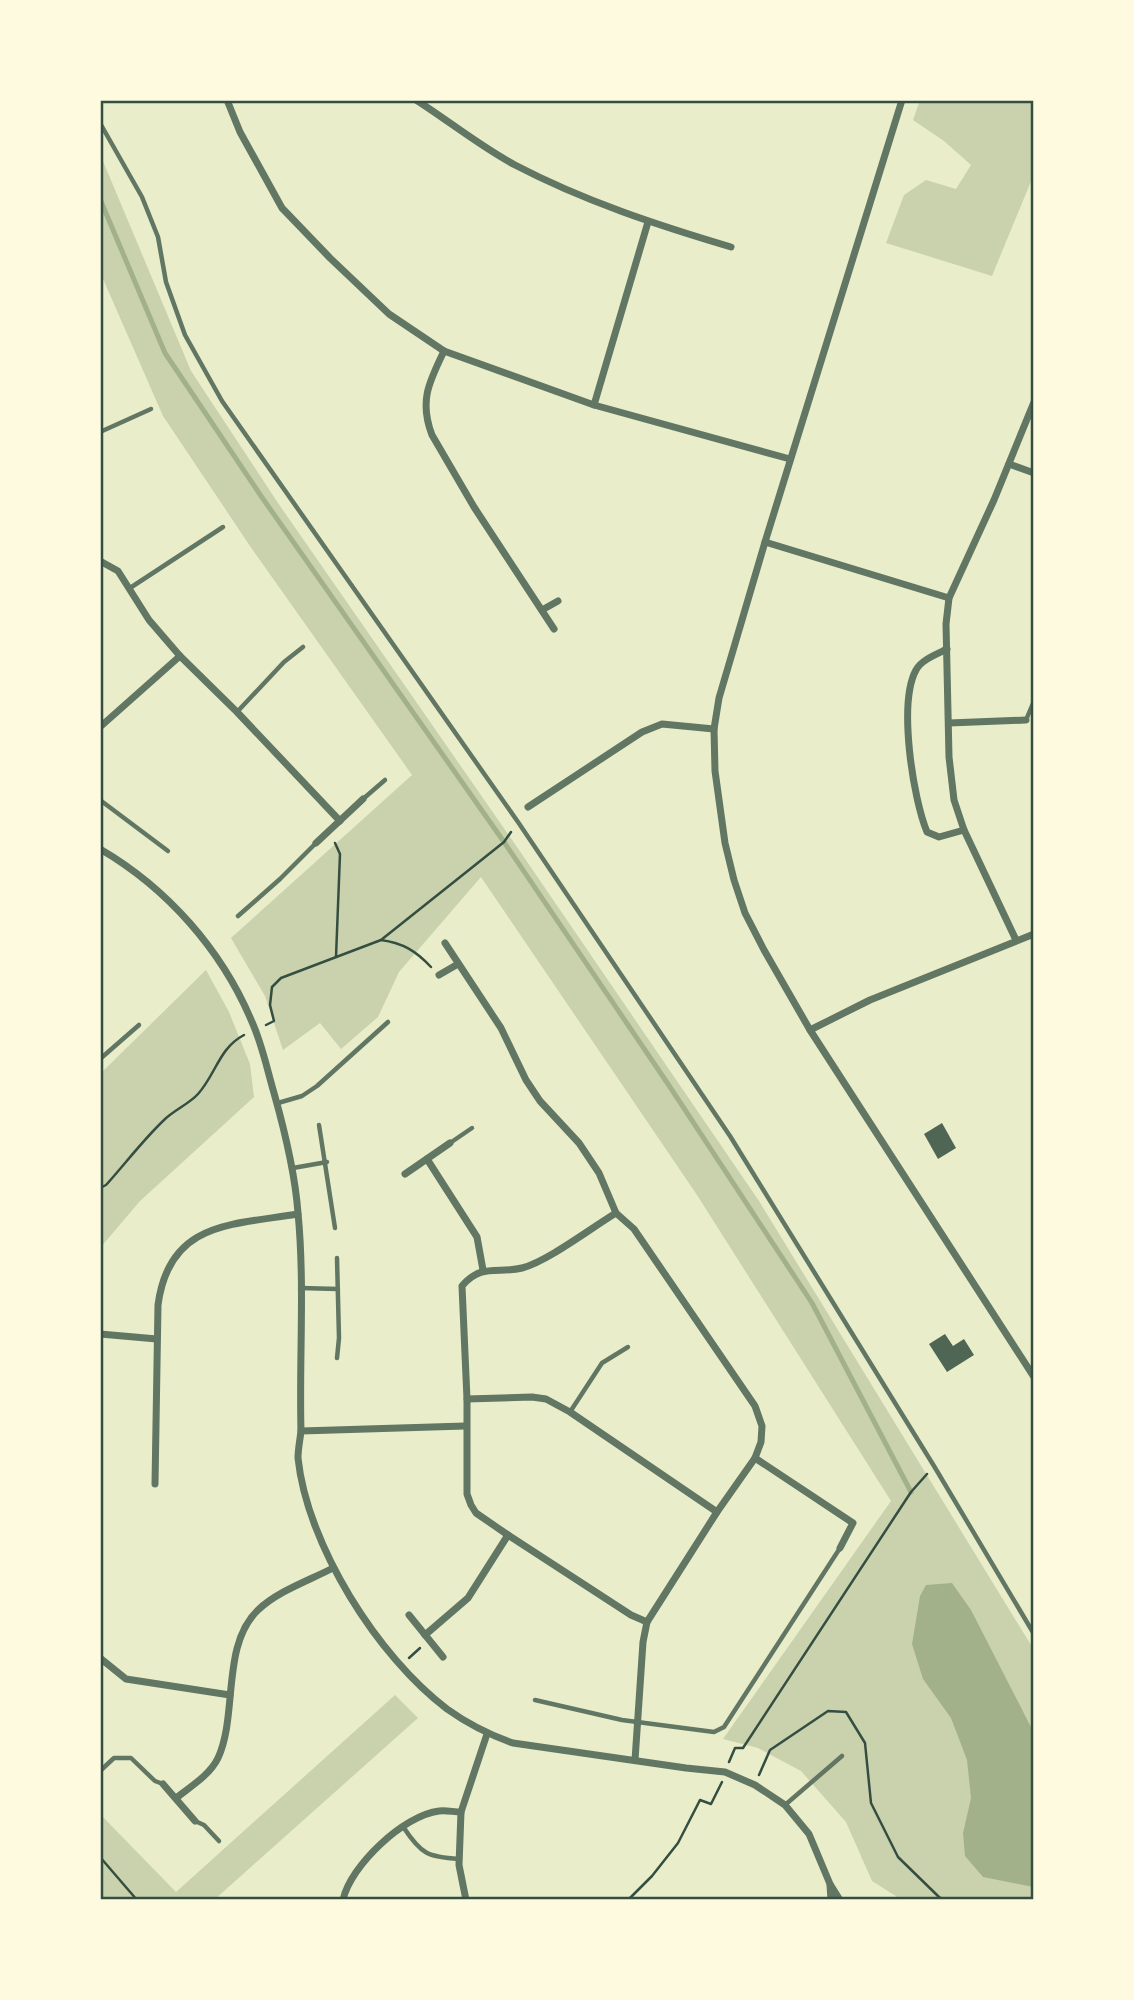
<svg xmlns="http://www.w3.org/2000/svg" width="1134" height="2000" viewBox="0 0 1134 2000" font-family="'Alegreya Sans',sans-serif">
<rect width="100%" height="100%" fill="#e9edc9"/>
<g fill="#cad2ad">
<polygon points="920,100 1034,100 1034,174 992,276 886,243 904,195 926,180 956,189 971,165 944,141 913,120"/>
<polygon points="100,154 191,371 278,503 517,847 759,1201 1034,1650 1034,1900 902,1900 872,1881 846,1822 801,1771 758,1748 723,1739 891,1501 697,1195 481,877 399,972 378,1017 341,1049 320,1023 283,1050 265,996 231,938 412,775 250,546 163,416 100,272"/>
<polygon points="206,970 229,1012 250,1064 254,1097 140,1201 100,1248 100,1074"/>
<polygon points="395,1695 418,1718 214,1900 100,1900 100,1814 176,1892"/>
</g>
<polygon fill="#a3b18a" points="952,1583 971,1610 1034,1733 1033,1887 983,1877 965,1856 963,1833 971,1798 967,1760 951,1718 923,1679 912,1644 920,1596 926,1585"/>
<g fill="none" stroke-linecap="round" stroke-linejoin="round">
<polyline stroke="#a3b18a" stroke-width="5" points="100,199 165,353 261,496 504,842 668,1084 812,1303 911,1492"/>
</g>
<g fill="#4f6655">
<polygon points="942,1123 956,1148 938,1159 924,1134"/>
<polygon points="945,1334 953,1346 964,1339 974,1355 947,1372 929,1344"/>
</g>
<g fill="none" stroke-linecap="round" stroke-linejoin="round">
<g stroke="#344e41" stroke-width="2.5">
<polyline points="335,843 340,854 336,957"/>
<path d="M381,940C403,943 416,951 431,967"/>
<polyline points="266,1025 274,1021 270,1005 272,987 281,978 381,940 504,842 511,832"/>
<path d="M100,1188L106,1185C125,1164 143,1140 164,1120C174,1110 189,1104 198,1094C216,1074 219,1048 244,1035"/>
<polyline points="409,1658 420,1648"/>
<polyline points="729,1762 735,1748 743,1748 911,1492 927,1474"/>
<polyline points="759,1775 770,1750 828,1711 846,1712 865,1743 871,1803 898,1857 939,1897 945,1900"/>
<polyline points="100,1857 137,1900"/>
<polyline points="628,1900 652,1876 678,1843 700,1800 711,1804 722,1782"/>
</g>
<g stroke="#617663" stroke-width="4.5">
<polyline points="100,123 142,197 158,237 166,282 185,335 222,401 518,822 730,1136 934,1466 1034,1634"/>
<polyline points="100,432 151,409"/>
<polyline points="130,588 223,527"/>
<polyline points="237,712 284,662 303,647"/>
<polyline points="1026,720 1034,701"/>
<polyline points="363,799 385,780"/>
<polyline points="100,800 168,851"/>
<polyline points="238,916 280,879 316,843"/>
<polyline points="100,1059 139,1025"/>
<polyline points="278,1103 302,1096 317,1086 388,1022"/>
<polyline points="319,1125 335,1228"/>
<polyline points="450,1143 472,1128"/>
<polyline points="293,1168 327,1162"/>
<polyline points="300,1288 338,1289"/>
<polyline points="337,1358 339,1338 337,1258"/>
<polyline points="570,1412 602,1363 628,1347"/>
<polyline points="535,1700 622,1720 714,1732 724,1727 840,1548"/>
<polyline points="100,1771 114,1758 131,1758 155,1781 163,1784"/>
<polyline points="785,1805 842,1756"/>
<polyline points="195,1821 204,1825 219,1841"/>
<path d="M404,1828C421,1854 428,1857 459,1859"/>
</g>
<g stroke="#617663" stroke-width="7">
<polyline points="227,100 240,132 282,208 330,258 389,314 444,351 594,405 790,459"/>
<path d="M416,100C449,121 481,147 515,165C584,201 657,225 731,247"/>
<polyline points="902,100 765,542 719,698 714,729 715,771 725,843 734,880 745,913 764,950 810,1030 1034,1377"/>
<path d="M444,351C429,382 419,401 432,435L474,507L554,629"/>
<polyline points="594,405 648,222"/>
<polyline points="1009,464 1034,473"/>
<polyline points="765,542 949,598"/>
<polyline points="100,561 118,571 149,620 180,656 237,712 340,821"/>
<polyline points="542,610 558,601"/>
<path d="M947,649C937,654 921,660 916,670C898,703 913,798 927,832L939,837L964,830"/>
<polyline points="949,723 1026,720"/>
<polyline points="100,727 180,656"/>
<polyline points="528,807 642,732 662,724 714,729"/>
<polyline points="316,843 363,799"/>
<path d="M100,849C167,888 222,950 252,1022C262,1044 267,1069 274,1093C285,1132 295,1172 298,1213C305,1285 299,1359 301,1431C300,1440 298,1449 298,1458C307,1545 378,1657 447,1709C468,1724 490,1735 513,1743L686,1768L725,1772L755,1785L785,1805L809,1834L830,1884L840,1900"/>
<polyline points="1016,940 964,830 954,800 949,757 946,624 949,598 994,500 1034,402"/>
<polyline points="445,943 501,1028 526,1080 540,1101 579,1143 599,1173 616,1213 634,1229 755,1406 762,1426 761,1442 755,1458 717,1512 647,1622 643,1642 635,1760"/>
<polyline points="439,975 458,964"/>
<polyline points="810,1030 870,1000 1034,934"/>
<polyline points="427,1159 477,1237 483,1270"/>
<polyline points="405,1174 450,1143"/>
<path d="M616,1213C591,1228 548,1261 522,1268C498,1274 481,1263 462,1286L467,1399V1494L471,1505L476,1513L508,1535L631,1615L647,1622"/>
<polyline points="100,1334 157,1339"/>
<polyline points="467,1399 532,1397 546,1399 570,1412 717,1512"/>
<polyline points="301,1431 465,1426"/>
<polyline points="755,1458 853,1523 840,1548"/>
<path d="M155,1484L158,1305C169,1222 230,1225 298,1214"/>
<polyline points="409,1615 443,1657"/>
<polyline points="425,1635 468,1598 508,1535"/>
<polyline points="100,1658 126,1679 230,1695"/>
<polyline points="163,1784 195,1821"/>
<path d="M176,1798C190,1787 210,1775 218,1758C238,1715 221,1645 258,1610C278,1591 308,1581 333,1568"/>
<polyline points="830,1885 831,1900"/>
<path d="M343,1900C350,1866 404,1815 439,1811C446,1810 454,1812 461,1812"/>
<polyline points="466,1900 459,1865 461,1812 487,1734"/>
</g>
</g>
<rect width="1134" height="2000" fill="none" stroke="#fefae0" stroke-width="203"/>
<rect x="102" y="102" width="930" height="1796" fill="none" stroke="#344e41" stroke-width="2.5"/>
</svg>
